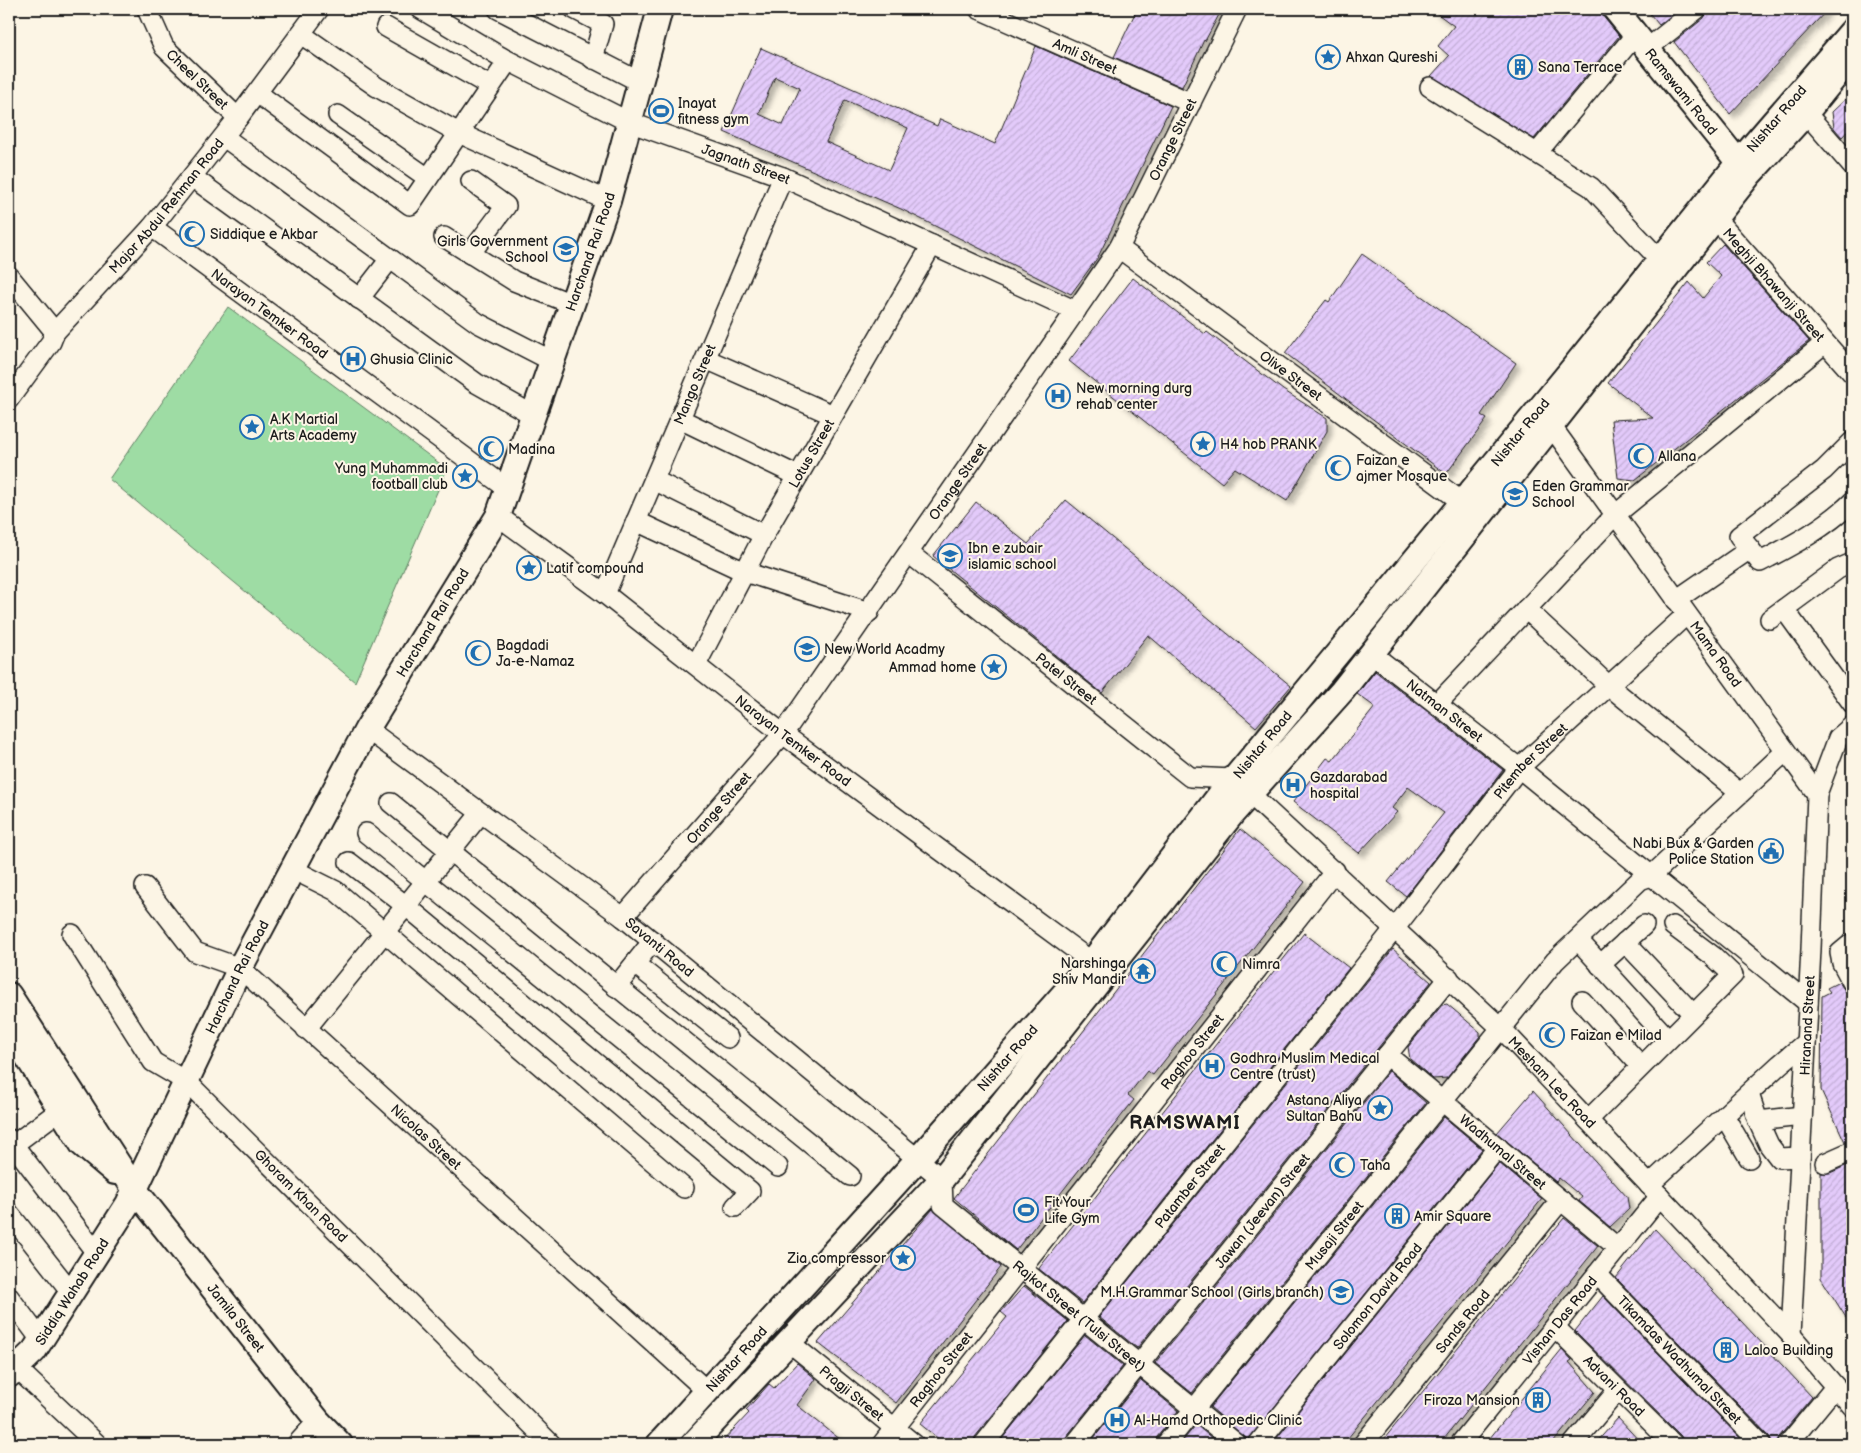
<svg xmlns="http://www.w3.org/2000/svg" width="1861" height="1453" viewBox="0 0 1861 1453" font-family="'Balsamiq Sans',sans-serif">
<defs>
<pattern id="building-hatch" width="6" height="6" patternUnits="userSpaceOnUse" patternTransform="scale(1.25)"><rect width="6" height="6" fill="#e3cafa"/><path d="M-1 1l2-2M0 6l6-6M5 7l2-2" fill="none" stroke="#c2add6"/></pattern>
<filter id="shadow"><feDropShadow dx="4.5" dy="4.5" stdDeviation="2.5" flood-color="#0004"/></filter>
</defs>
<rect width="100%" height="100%" fill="#fcf5e5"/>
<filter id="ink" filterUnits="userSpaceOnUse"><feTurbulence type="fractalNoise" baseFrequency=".02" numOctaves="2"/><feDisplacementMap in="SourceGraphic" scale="10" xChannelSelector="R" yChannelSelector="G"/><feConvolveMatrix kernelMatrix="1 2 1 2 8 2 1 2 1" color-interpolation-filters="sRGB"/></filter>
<g filter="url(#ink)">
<polygon fill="#9edca4" stroke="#5d7c60" points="228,307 447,469 355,682 109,479"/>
<g fill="url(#building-hatch)" stroke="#1c1c1c" fill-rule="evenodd" filter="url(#shadow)">
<polygon points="1137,9 1222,9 1205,41 1204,40 1182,87 1114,57"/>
<polygon points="1431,9 1597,9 1619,36 1534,139 1431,76 1449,56 1438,46 1454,26"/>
<polygon points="1646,9 1679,9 1659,25"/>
<polygon points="1708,9 1828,9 1730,114 1674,42 1704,18"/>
<path d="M1036,46L1171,106L1098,257L1071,294L901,209L724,132L761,48L937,126L940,119L995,144ZM775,77L800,88L783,125L759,114ZM845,100L908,128L889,170L826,142Z"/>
<polygon points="1852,93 1852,126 1842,137 1834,128 1832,112"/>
<polygon points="1723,244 1809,341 1635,480 1618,478 1611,420 1653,418 1608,383 1689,282 1703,298 1721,276 1706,262"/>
<polygon points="1362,254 1516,363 1481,415 1487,419 1446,474 1285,353 1326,300 1329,302"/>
<polygon points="1133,278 1205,334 1207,332 1283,390 1327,418 1327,431 1287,501 1235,468 1222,483 1069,361"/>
<polygon points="1066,500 1291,686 1256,727 1148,635 1102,693 933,556 976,502 1028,544"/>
<polygon points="1375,671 1503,770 1406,896 1388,882 1444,813 1408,787 1392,808 1397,812 1359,853 1293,802 1327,758 1332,761 1375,707 1357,694"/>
<polygon points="1240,829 1305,882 1153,1075 1147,1071 1128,1095 1134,1100 1016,1250 954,1198"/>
<polygon points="1304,933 1349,968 1082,1303 1039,1269 1040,1267"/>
<polygon points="1393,949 1431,982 1137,1348 1099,1317"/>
<polygon points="1839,982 1852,1001 1852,1140 1845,1142 1821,1090 1822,996 1830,992 1827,988"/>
<polygon points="1447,1004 1480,1032 1480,1036 1447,1078 1433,1079 1410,1059 1408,1047 1442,1005"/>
<polygon points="1389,1071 1426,1103 1192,1393 1155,1363"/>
<polygon points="1533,1091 1627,1197 1629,1209 1610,1227 1579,1201 1582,1197 1559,1178 1556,1182 1497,1133"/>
<polygon points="1444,1117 1482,1149 1248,1440 1210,1407"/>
<polygon points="1499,1163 1542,1199 1343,1444 1272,1444"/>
<polygon points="1852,1163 1852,1327 1821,1278 1821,1173 1830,1173"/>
<polygon points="933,1209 1001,1267 896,1403 818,1343"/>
<polygon points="1564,1218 1598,1246 1440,1444 1380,1444"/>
<polygon points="1655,1229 1812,1397 1779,1437 1777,1444 1772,1444 1769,1436 1616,1278"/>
<polygon points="1024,1286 1068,1321 975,1437 973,1444 945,1444 920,1424 1007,1317 1001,1312"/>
<polygon points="1603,1296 1746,1444 1684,1444 1681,1436 1575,1331"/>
<polygon points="1085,1335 1123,1366 1066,1437 1064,1444 998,1444"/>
<polygon points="1562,1349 1572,1360 1569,1362 1595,1392 1552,1444 1485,1444"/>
<polygon points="797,1363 816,1379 797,1405 846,1444 720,1444 749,1413 746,1410 769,1384 774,1388"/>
<polygon points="1141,1380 1178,1411 1157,1437 1155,1444 1089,1444"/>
<polygon points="1618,1418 1642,1444 1595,1444"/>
<polygon points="1196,1425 1219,1444 1180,1444"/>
</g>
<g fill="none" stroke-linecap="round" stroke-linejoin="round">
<defs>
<g id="minor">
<path id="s1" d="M147,9L164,47L238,118"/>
<path id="s2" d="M421,9L503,58L629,122L783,177L1076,311"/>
<polyline points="498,9 640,82"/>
<polyline points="574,9 603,24 593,59"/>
<path id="s3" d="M979,9L1191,103"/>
<polyline points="386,27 490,86"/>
<polyline points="301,34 377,87 459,133 608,201"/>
<polyline points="1647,49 1697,9"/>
<polyline points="1430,87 1591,187 1660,260"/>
<polyline points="257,93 410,205 508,61"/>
<polyline points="1806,113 1852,166"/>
<polyline points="338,115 428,178"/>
<polyline points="224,137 478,323 552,361"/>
<polyline points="1537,153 1636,34"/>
<polyline points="192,177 476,383 533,415"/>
<path id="s4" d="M1715,218L1852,373"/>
<path id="s5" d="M152,227L508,489"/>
<polyline points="444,237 514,281 572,304"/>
<path id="s6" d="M1119,248L1462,502"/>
<polyline points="470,254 506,206 471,181"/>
<polyline points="9,276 55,332"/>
<polyline points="359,299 390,259"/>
<polyline points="706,359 833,415"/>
<path id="s7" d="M9,399L51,342L55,332L152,227L238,118L319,9"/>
<polyline points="680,419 798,476"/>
<path id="s8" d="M1552,427L1817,794"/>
<polyline points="654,480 764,535"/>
<path id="s9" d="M498,516L605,594L783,734L1092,962"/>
<polyline points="636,521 745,572 869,612"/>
<path d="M1750,549L1760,562C1793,545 1825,528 1852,502"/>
<path id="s10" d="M910,554L1190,777L1232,779L1250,794L1501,1028L1791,1335L1852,1406"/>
<path id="s11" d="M605,594L783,177"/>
<polyline points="1676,600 1750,549 1739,536 1824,470 1852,442"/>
<polyline points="1526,609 1609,686 1740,793"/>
<polyline points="1784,609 1852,703"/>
<polyline points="1770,619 1838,569 1852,563"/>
<path id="s12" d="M1372,654L1519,768L1808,1003"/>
<path id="s13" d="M696,665L764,535L932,245"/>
<polyline points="1437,704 1615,515 1825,343"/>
<path id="s14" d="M367,729L623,917L942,1179L943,1205L1237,1444"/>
<polyline points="391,803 850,1176"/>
<polyline points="366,833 778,1167"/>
<polyline points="349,862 405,905 750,1191 735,1207"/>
<polyline points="292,869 336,891 684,1188"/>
<path id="s15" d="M145,887L195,952L240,968L708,1392"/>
<path id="s16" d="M623,917L783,734L1119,248L1237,9"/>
<path id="s17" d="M72,934L153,1062L187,1082L551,1444"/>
<polyline points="1578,940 1668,1039"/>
<polyline points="1625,942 1693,1014"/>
<polyline points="1852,943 1840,953 1842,963 1852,982"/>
<polyline points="635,964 728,1038"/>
<polyline points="1600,965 1644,925"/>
<polyline points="616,987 653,941"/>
<polyline points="1582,1001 1641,1066"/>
<polyline points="306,1029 481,813"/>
<path id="s18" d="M1387,1055L1618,1248"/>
<polyline points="1749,1094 1758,1121 1802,1116"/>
<polyline points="1725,1117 1749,1158"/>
<polyline points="1588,1120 1733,975 1713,956 1673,926"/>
<polyline points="1758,1121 1769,1145 1779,1158 1800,1157"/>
<polyline points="9,1139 97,1254"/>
<polyline points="9,1148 60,1110"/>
<polyline points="1825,1163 1852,1151"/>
<polyline points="1649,1185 1779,1065 1806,1042"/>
<polyline points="9,1213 72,1293"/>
<path id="s19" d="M1597,1274L1761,1444"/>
<polyline points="9,1297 41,1340"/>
<path id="s20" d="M1556,1328L1673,1444"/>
<path id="s21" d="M1791,1335L1811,949L1817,794L1838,738L1852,726"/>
<path id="s22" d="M789,1342L914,1444"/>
<polyline points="9,1361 97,1444"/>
<polyline points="297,1444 318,1421"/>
<path id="s23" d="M882,1444L1335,871"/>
<path id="s24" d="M984,1444L1395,928L1519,768L1686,615"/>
<path id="s25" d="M1075,1444L1449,978"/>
<path id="s26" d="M1166,1444L1555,961L1640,880L1651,876L1785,752"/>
<path id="s27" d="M1258,1444L1498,1147"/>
<path id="s28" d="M1363,1444L1561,1200"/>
<path id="s29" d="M1460,1444L1660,1196"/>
<polyline points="1573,1444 1618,1390"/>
<polyline points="1788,1444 1835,1387"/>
</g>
<g id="major">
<path id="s30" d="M1615,9L1747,173"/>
<path id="s31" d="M9,995L135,1190L318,1421L340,1444"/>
<polyline points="9,1028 82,1144 115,1172"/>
<path id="s32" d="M9,1375L34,1351L128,1204L240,968L367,729L498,516L608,201L660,9"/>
<path id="s33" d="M659,1444L918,1159L1092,962L1232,779H1234L1574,367L1739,162L1852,31"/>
<polyline points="693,1444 942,1179 1232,814 1342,691 1749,175 1806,113 1852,56"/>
</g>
</defs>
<use href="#minor" stroke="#1c1c1c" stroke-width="22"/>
<use href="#major" stroke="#1c1c1c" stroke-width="28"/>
<use href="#minor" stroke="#fcf5e5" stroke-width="19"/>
<use href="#major" stroke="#fcf5e5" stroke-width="24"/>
</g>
</g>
<defs>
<symbol id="sight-ring" viewBox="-11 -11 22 22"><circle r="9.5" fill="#fcf5e5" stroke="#1f6fb2" stroke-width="1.5"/><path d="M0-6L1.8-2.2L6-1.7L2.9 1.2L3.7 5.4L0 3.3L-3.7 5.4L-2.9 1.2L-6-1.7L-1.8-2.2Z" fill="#1f6fb2"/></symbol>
<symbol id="building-ring" viewBox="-11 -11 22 22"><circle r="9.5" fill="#fcf5e5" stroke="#1f6fb2" stroke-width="1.5"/><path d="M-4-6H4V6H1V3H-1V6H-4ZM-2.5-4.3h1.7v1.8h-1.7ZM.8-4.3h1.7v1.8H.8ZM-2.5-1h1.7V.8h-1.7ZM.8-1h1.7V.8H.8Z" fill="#1f6fb2"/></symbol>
<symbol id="stadium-ring" viewBox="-11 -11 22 22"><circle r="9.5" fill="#fcf5e5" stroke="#1f6fb2" stroke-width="1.5"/><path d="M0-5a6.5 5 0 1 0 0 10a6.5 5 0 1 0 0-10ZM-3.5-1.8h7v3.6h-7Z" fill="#1f6fb2"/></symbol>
<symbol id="mosque-ring" viewBox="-11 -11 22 22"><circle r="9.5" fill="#fcf5e5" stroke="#1f6fb2" stroke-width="1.5"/><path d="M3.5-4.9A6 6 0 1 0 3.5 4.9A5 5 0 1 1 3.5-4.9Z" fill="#1f6fb2"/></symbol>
<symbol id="school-ring" viewBox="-11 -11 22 22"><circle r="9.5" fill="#fcf5e5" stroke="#1f6fb2" stroke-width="1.5"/><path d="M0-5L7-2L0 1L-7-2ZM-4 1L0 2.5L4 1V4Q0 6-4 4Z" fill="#1f6fb2"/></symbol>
<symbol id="hospital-ring" viewBox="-11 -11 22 22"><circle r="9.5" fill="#fcf5e5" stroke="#1f6fb2" stroke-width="1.5"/><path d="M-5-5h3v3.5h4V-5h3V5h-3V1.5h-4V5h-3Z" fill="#1f6fb2"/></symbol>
<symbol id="civic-ring" viewBox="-11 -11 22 22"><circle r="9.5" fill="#fcf5e5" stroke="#1f6fb2" stroke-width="1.5"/><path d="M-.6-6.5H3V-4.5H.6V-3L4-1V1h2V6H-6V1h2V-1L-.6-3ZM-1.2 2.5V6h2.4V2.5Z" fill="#1f6fb2"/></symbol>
<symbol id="temple-ring" viewBox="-11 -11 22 22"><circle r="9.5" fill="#fcf5e5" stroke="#1f6fb2" stroke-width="1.5"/><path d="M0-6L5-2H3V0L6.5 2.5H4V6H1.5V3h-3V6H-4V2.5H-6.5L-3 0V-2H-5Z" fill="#1f6fb2"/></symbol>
</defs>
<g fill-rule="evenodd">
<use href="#sight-ring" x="1314" y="43" width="28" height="28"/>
<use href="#building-ring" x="1506" y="53" width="28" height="28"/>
<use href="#stadium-ring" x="647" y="97" width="28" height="28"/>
<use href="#mosque-ring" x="178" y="220" width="28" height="28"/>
<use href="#school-ring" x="552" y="235" width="28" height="28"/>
<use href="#hospital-ring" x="339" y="345" width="28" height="28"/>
<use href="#hospital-ring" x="1044" y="382" width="28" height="28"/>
<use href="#sight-ring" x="238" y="413" width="28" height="28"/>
<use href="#sight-ring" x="1189" y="430" width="28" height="28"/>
<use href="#mosque-ring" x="477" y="435" width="28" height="28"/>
<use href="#mosque-ring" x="1627" y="442" width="28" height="28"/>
<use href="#mosque-ring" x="1324" y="454" width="28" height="28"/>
<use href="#sight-ring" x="451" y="462" width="28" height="28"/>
<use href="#school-ring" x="1501" y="480" width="28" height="28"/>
<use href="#school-ring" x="936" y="542" width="28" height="28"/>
<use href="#sight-ring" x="515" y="554" width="28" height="28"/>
<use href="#school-ring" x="793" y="635" width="28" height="28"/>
<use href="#mosque-ring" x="464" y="639" width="28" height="28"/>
<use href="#sight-ring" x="980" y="653" width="28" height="28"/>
<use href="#hospital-ring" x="1279" y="771" width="28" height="28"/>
<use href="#civic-ring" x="1757" y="837" width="28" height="28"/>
<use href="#mosque-ring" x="1210" y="950" width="28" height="28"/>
<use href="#temple-ring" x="1129" y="957" width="28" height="28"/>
<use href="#mosque-ring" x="1538" y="1021" width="28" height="28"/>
<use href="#hospital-ring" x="1198" y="1052" width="28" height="28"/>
<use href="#sight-ring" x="1366" y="1094" width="28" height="28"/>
<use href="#mosque-ring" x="1328" y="1151" width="28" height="28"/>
<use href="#stadium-ring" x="1012" y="1196" width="28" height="28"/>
<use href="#building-ring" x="1383" y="1202" width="28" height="28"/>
<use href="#sight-ring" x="889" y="1244" width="28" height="28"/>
<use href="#school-ring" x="1327" y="1278" width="28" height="28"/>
<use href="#building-ring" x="1712" y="1336" width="28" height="28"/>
<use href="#building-ring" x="1524" y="1386" width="28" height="28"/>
<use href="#hospital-ring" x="1103" y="1406" width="28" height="28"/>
</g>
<g text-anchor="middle" stroke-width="4" stroke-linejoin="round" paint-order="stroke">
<g font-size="14" fill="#1c1c1c" stroke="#fcf5e5">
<text dy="5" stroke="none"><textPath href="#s3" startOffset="116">Amli Street</textPath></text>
<text dy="5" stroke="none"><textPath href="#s1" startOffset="88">Cheel Street</textPath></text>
<text dy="5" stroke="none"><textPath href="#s30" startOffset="106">Ramswami Road</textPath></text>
<text dy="5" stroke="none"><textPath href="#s33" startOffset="1735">Nishtar Road</textPath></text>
<text dy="5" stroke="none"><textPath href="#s16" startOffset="955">Orange Street</textPath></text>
<text dy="5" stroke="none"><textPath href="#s2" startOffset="361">Jagnath Street</textPath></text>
<text dy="5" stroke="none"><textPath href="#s7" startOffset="250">Major Abdul Rehman Road</textPath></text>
<text dy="5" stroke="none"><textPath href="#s32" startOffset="1271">Harchand Rai Road</textPath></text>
<text dy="5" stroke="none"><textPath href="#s4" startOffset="89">Meghji Bhawanji Street</textPath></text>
<text dy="5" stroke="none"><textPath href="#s5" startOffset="146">Narayan Temker Road</textPath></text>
<text dy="5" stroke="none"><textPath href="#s6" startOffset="214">Olive Street</textPath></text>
<text dy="5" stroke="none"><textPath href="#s11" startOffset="228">Mango Street</textPath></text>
<text dy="5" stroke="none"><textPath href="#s33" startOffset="1330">Nishtar Road</textPath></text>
<text dy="5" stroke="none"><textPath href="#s13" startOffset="241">Lotus Street</textPath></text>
<text dy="5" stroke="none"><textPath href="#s16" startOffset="550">Orange Street</textPath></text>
<text dy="5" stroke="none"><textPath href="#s32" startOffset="866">Harchand Rai Road</textPath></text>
<text dy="5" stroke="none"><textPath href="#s8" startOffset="280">Mama Road</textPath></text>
<text dy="5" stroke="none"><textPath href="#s10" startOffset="200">Patel Street</textPath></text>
<text dy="5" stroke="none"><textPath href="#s12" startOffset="92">Natman Street</textPath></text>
<text dy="5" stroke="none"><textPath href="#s9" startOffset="371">Narayan Temker Road</textPath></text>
<text dy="5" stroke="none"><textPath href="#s33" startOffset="925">Nishtar Road</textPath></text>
<text dy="5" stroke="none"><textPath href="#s24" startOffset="875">Pitember Street</textPath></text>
<text dy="5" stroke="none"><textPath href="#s16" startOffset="145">Orange Street</textPath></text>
<text dy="5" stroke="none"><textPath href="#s14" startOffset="365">Savanti Road</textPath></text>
<text dy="5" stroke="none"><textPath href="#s32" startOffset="461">Harchand Rai Road</textPath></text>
<text dy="5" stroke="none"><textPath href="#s21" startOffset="310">Hiranand Street</textPath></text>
<text dy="5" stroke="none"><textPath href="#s23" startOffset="500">Raghoo Street</textPath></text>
<text dy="5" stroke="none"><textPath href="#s33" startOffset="520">Nishtar Road</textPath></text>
<text dy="5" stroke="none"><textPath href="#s10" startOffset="841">Mesham Lea Road</textPath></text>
<text dy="5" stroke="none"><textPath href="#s15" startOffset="381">Nicolas Street</textPath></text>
<text dy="5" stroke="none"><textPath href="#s18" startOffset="151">Wadhumal Street</textPath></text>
<text dy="5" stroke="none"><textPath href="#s24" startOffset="330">Patamber Street</textPath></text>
<text dy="5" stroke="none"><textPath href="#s17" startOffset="352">Ghoram Khan Road</textPath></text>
<text dy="5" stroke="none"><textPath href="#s25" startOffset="299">Jawan (Jeevan) Street</textPath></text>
<text dy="5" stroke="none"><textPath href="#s26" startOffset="268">Musaji Street</textPath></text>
<text dy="5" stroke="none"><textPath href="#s32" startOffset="105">Siddiq Wahab Road</textPath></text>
<text dy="5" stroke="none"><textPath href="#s27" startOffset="190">Solomon David Road</textPath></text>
<text dy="5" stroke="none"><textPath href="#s14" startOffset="932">Rajkot Street (Tulsi Street)</textPath></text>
<text dy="5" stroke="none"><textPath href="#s31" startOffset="395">Jamila Street</textPath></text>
<text dy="5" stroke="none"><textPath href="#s29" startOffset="159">Vishan Das Road</textPath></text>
<text dy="5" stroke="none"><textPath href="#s28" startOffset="158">Sands Road</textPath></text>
<text dy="5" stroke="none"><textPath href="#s33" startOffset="115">Nishtar Road</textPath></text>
<text dy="5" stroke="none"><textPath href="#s19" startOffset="119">Tikamdas Wadhumal Street</textPath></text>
<text dy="5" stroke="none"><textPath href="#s23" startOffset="95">Raghoo Street</textPath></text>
<text dy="5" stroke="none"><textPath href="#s20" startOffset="82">Advani Road</textPath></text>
<text dy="5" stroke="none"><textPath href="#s22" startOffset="81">Pragji Street</textPath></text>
</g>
<g font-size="14" fill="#1c1c1c" stroke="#fcf5e5" text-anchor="start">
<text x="1346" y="62">Ahxan Qureshi</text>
<text x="1538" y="72">Sana Terrace</text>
<text x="678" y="108">Inayat<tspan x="678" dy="16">fitness gym</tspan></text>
<text x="210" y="239">Siddique e Akbar</text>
<text x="548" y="246" text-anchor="end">Girls Government<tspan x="548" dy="16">School</tspan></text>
<text x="370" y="364">Ghusia Clinic</text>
<text x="1076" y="393">New morning durg<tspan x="1076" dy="16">rehab center</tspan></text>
<text x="270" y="424">A.K Martial<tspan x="270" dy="16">Arts Academy</tspan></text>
<text x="1220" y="449">H4 hob PRANK</text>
<text x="508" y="454">Madina</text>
<text x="1658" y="461">Allana</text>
<text x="1356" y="465">Faizan e<tspan x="1356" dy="16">ajmer Mosque</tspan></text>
<text x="448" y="473" text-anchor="end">Yung Muhammadi<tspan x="448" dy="16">football club</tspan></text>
<text x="1532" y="491">Eden Grammar<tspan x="1532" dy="16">School</tspan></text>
<text x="968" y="553">Ibn e zubair<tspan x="968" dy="16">islamic school</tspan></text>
<text x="546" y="573">Latif compound</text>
<text x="496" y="650">Bagdadi<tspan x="496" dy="16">Ja-e-Namaz</tspan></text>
<text x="824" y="654">New World Acadmy</text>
<text x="976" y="672" text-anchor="end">Ammad home</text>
<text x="1310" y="782">Gazdarabad<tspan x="1310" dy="16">hospital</tspan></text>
<text x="1754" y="848" text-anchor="end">Nabi Bux &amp; Garden<tspan x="1754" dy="16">Police Station</tspan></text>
<text x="1126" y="968" text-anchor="end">Narshinga<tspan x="1126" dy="16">Shiv Mandir</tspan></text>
<text x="1242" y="969">Nimra</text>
<text x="1570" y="1040">Faizan e Milad</text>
<text x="1230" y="1063">Godhra Muslim Medical<tspan x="1230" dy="16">Centre (trust)</tspan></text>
<text x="1362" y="1105" text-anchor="end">Astana Aliya<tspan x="1362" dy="16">Sultan Bahu</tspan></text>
<text x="1360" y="1170">Taha</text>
<text x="1044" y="1207">Fit Your<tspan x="1044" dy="16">Life Gym</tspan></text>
<text x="1414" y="1221">Amir Square</text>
<text x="886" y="1263" text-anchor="end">Zia compressor</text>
<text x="1324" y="1297" text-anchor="end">M.H.Grammar School (Girls branch)</text>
<text x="1744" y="1355">Laloo Building</text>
<text x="1520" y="1405" text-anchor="end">Firoza Mansion</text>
<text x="1134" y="1425">Al-Hamd Orthopedic Clinic</text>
</g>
<g font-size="19" font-weight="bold" letter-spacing="1" fill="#1c1c1c" stroke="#fcf5e5">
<text x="1185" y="1129">RAMSWAMI</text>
</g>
</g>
<rect width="1861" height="1453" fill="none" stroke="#fcf5e5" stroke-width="30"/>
<rect x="15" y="15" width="1831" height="1423" fill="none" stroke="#1c1c1c" stroke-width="2" filter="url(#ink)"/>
</svg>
